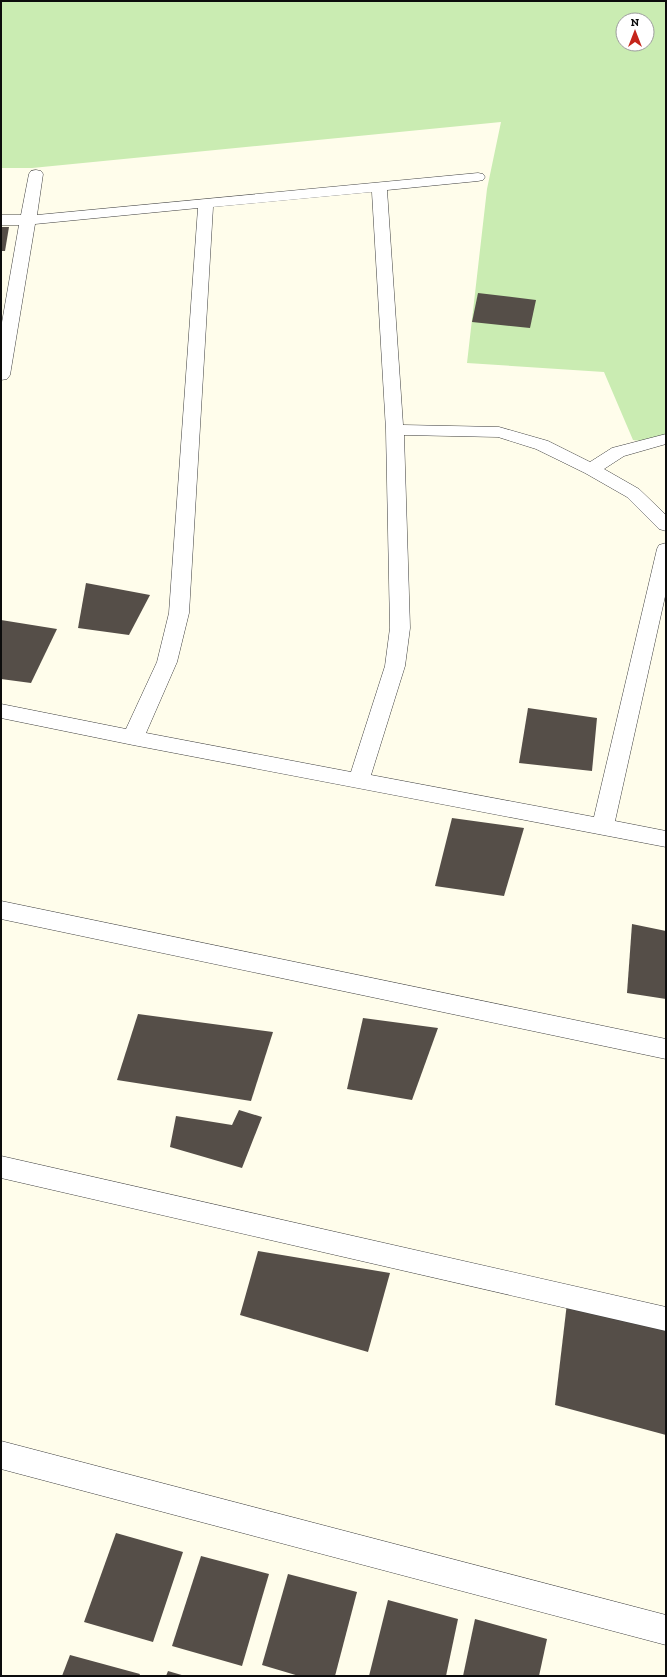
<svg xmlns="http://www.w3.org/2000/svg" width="667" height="1677" viewBox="0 0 667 1677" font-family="'Zilla Slab',serif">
<rect width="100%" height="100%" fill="#fffdeb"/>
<path fill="#caecb2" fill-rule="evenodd" d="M1,1H666V444L633,440L604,372L467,363L487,189L501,122L32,168H1ZM623,20H647V44H623Z"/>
<g fill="#554e48">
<polygon points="1,227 9,227 5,251 1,251"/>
<polygon points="478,293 536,300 530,328 472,322"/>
<polygon points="86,583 150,595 129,635 78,628"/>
<polygon points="1,620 57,629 31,683 1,679"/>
<polygon points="528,708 597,718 592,771 519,763"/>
<polygon points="452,818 524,828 504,896 435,886"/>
<polygon points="632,924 666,931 666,999 627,993"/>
<polygon points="138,1014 273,1032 251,1101 117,1080"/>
<polygon points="363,1018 438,1028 412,1100 347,1089"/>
<polygon points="239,1110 262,1117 242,1168 170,1147 176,1116 232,1125"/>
<polygon points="258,1251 390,1273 368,1352 240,1315"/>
<polygon points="567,1303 666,1330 666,1435 555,1405"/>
<polygon points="116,1533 183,1552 153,1642 84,1622"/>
<polygon points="201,1556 269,1574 242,1666 172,1646"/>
<polygon points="288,1574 357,1592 335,1676 299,1676 262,1665"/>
<polygon points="388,1600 458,1619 446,1676 369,1676"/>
<polygon points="475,1619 547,1639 539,1676 463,1676"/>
<polygon points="70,1655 140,1674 139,1676 62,1676"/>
<polygon points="168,1671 185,1676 166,1676"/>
</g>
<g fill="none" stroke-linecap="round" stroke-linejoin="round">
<defs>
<g id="minor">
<path d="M36,170L41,171L43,174L37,215L478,173L483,174L485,177L483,180L478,181L387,190L403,425L499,427L548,441L590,462L612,448L666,434V444L624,456L604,469L639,489L666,515V531L659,529L627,497L585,473L536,449L498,437L404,435L410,628L405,666L371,775L594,817L657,549L659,545L666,543V592L615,821L666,831V847L133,745L1,718V704L126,729L157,662L169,613L198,208L35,224L10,375L7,379L1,380V328L19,225H1V215H21L29,174L31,171ZM372,192L386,430L390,628L385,666L351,772L146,733L177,662L189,613L213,207Z"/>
<polygon points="1,901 666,1039 666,1059 1,919"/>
<polygon points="1,1156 666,1307 666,1331 1,1178"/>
<polygon points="1,1441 666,1615 666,1645 1,1469"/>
</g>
</defs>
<use href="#minor" stroke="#3f3f3f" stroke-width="1"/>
<use href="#minor" fill="#fff" fill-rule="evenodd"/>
</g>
<rect width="667" height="1677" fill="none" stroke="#0c0c0c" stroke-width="4"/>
<g transform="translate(635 32)"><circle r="19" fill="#ffffff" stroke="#9e9e9e"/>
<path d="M0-3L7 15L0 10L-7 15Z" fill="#c5251b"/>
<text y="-6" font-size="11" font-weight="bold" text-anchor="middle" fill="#0c0c0c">N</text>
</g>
</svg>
